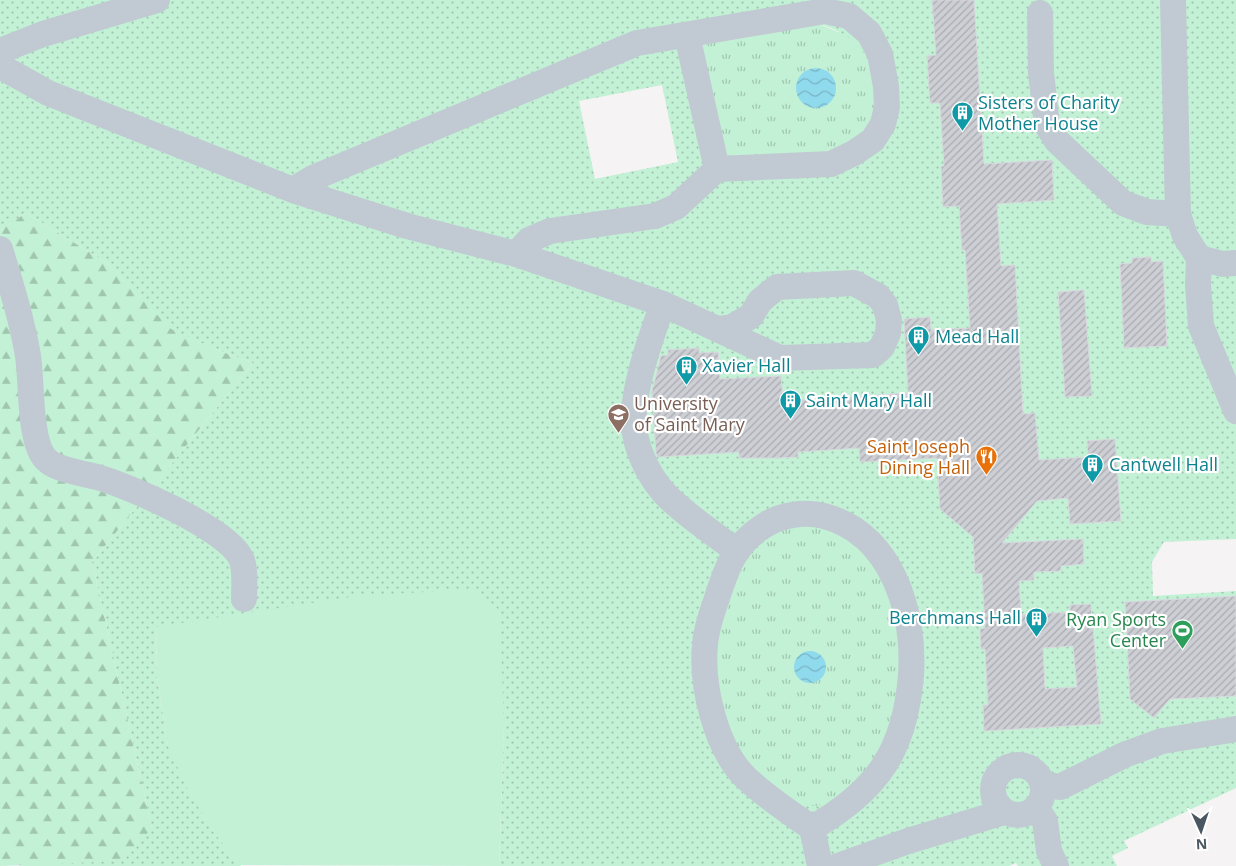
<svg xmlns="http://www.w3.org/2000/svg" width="1236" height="866" viewBox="0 0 1236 866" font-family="'Open Sans',sans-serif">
<defs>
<pattern id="grass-dots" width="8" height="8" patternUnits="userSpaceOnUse" patternTransform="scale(1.25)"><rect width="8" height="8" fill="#c3f1d5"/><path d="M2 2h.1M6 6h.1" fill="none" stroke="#a0c6b0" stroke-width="1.8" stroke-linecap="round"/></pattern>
<pattern id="forest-firs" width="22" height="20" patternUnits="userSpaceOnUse" patternTransform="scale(1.25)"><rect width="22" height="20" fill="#c3f1d5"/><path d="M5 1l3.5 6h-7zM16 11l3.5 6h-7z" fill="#a0c6b0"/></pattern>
<pattern id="park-tufts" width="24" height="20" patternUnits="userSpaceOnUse" patternTransform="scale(1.25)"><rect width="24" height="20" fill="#c3f1d5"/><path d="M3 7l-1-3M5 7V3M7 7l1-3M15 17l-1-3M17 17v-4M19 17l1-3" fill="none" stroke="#a0c6b0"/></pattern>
<pattern id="water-waves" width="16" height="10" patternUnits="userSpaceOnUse" patternTransform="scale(1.25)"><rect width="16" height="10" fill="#90daee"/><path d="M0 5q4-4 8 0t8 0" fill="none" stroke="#78b4c4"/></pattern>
<pattern id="building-hatch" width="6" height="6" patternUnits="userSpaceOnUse" patternTransform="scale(1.25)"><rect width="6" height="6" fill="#cdcfd5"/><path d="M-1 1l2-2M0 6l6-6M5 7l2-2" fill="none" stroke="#a8abb0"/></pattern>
</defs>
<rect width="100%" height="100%" fill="#f5f3f3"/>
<path fill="url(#grass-dots)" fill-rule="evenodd" d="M0,0H1236V539L1164,542L1152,562L1153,596L1236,591V596L1125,602L1130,699L1154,718L1170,699L1236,696V788L1124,841L1128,848L1112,856L1117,866H1018L1016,863L1009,866H499L504,728L156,627L157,677L168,746L213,831L241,866H19L152,828L92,562L253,363L217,350L170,329L107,263L26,213L0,230ZM816,23C841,30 857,40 869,64ZM662,85L678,162L595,179L579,101ZM1150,257L1151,262L1163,261L1167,346L1124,348L1120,264L1132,263L1133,258ZM1084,290L1091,395L1065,397L1058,292ZM1115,440L1120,521L1096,523L1095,510L1069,511L1065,459L1088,457L1087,441Z"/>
<polygon fill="url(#forest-firs)" points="26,213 107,263 171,329 217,350 253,363 92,562 152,828 123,861 0,866 0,230"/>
<g fill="url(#park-tufts)">
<polygon points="816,23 846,35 862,50 869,64 878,102 868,134 827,152 735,161 727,154 701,50 703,45"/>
<path d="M799,525L827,527L867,552L895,602L902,684L882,753L832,803C804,811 792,802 772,784C764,778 755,771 749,764C726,730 712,682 715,641C716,625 727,606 733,591C745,557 761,535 799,525Z"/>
</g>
<polygon fill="#c3f1d5" points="476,589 500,611 504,728 499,866 240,865 213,831 189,792 168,746 157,677 156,627 357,596"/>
<g fill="url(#water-waves)">
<circle cx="816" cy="88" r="20"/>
<circle cx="810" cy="667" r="16"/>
</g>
<g fill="url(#building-hatch)" stroke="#d7d9de" fill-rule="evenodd">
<path d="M932,0H974L984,164L1052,160L1054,200L997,204L1001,266L1015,265L1023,414L1035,413L1039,460L1088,457L1087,441L1115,439L1121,521L1070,524L1068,498L1037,501L1002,543L1083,539L1084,564L1061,566V571L1034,572V580L1019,581L1021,615L1070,612V605L1091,604L1101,724L984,731L983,705H988L985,649H981L980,629L985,628L982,573L975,574L973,537L940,509L937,458L860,462L859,448L798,452V457L778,458H739V452L658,457L656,453L652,391L661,356L668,355V350L699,348V353L718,352L720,379L781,376L783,401L908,393L904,319L930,317L931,330L970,328L965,250H962L959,206L943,207L941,166H944L940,103H930L927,56L936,55ZM1073,646L1077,687L1045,689L1043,648Z"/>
<polygon points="1151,257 1151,262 1163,261 1167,346 1124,348 1120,264 1132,263 1132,258"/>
<polygon points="1084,290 1092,396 1065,397 1058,292"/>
<polygon points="1236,596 1236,696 1170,699 1154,718 1130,699 1125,602"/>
</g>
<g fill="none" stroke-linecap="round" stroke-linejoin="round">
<g stroke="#c1cad2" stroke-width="26">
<polyline points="1173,0 1178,214 1185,236 1199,258 1223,264 1236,263"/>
<polyline points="1040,13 1041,73 1047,125 1057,141 1123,203 1147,212 1178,214"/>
<polyline points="687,35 717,169"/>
<polyline points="0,51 43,34 157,0"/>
<polyline points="0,66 48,93 293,190 407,226 516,254 529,240 550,231 655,216 676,207 717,169 831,164 854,153 873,140 883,124 887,107 886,86 880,54 869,33 849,16 825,11 637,43 313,178 293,190"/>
<path d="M0,249C11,285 22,320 28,356C32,381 29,437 44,457C53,470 82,473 97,477C129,486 226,528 241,558C246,569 244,587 244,599"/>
<path d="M516,254L663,304C651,336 628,400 635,434C639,456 651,479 666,495C685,515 714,533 735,550"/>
<polyline points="1199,258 1198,285 1201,326 1236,411"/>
<polyline points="663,304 780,358 873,355 882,347 888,333 889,320 885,305 878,296 854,283 777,287 760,301 751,316 732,327 718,329"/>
<circle cx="1018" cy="790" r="25"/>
<polyline points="1043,784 1060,787 1124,755 1162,741 1236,729"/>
<polyline points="1036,808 1045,821 1049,851 1056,866"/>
<path d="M812,828C877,791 905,751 911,675C915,612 892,534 824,516C804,511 779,515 762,527C733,546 726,570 716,601C711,615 706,630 705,645C701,686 716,749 746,778C766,797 789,812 812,828L820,866"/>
<polyline points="838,866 908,841 1004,812"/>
</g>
</g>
<defs>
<symbol id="building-pin" viewBox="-11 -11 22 30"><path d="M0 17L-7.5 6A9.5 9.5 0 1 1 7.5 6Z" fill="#0f9aa8" stroke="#fff"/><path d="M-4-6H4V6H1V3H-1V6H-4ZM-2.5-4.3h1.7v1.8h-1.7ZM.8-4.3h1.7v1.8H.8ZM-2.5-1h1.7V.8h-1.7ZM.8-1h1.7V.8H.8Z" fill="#fff"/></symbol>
<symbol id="university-pin" viewBox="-11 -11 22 30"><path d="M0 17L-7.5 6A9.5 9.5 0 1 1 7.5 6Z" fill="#8d6e63" stroke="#fff"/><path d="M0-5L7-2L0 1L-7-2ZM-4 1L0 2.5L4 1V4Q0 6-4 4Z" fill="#fff"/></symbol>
<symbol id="restaurant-pin" viewBox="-11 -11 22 30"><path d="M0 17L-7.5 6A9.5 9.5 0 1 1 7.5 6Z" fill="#e8710a" stroke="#fff"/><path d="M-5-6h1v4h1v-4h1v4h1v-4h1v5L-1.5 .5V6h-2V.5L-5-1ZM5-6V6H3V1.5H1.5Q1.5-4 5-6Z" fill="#fff"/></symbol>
<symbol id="stadium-pin" viewBox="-11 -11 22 30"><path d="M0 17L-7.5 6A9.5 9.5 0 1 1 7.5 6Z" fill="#2e9e5b" stroke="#fff"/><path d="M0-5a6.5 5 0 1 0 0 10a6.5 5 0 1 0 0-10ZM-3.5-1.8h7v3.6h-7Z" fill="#fff"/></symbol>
</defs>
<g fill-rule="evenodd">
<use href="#building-pin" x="950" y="100" width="25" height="34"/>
<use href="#building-pin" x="906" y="324" width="25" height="34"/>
<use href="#building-pin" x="674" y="354" width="25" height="34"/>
<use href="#building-pin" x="778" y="388" width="25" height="34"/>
<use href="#university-pin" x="606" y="402" width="25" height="34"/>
<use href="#restaurant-pin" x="974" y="444" width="25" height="34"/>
<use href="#building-pin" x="1080" y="452" width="25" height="34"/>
<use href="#building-pin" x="1024" y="606" width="25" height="34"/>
<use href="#stadium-pin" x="1170" y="618" width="25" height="34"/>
</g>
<g text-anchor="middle" stroke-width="4.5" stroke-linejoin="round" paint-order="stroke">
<g font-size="18" fill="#0d838f" stroke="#fff" text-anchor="start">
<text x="978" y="109">Sisters of Charity<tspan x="978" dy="21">Mother House</tspan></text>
<text x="935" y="343">Mead Hall</text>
<text x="702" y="372">Xavier Hall</text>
<text x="806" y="407">Saint Mary Hall</text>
<text x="1109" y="471">Cantwell Hall</text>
<text x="1021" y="624" text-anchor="end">Berchmans Hall</text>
</g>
<g font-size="18" fill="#785e54" stroke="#fff" text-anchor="start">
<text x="634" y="410">University<tspan x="634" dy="21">of Saint Mary</tspan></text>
</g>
<g font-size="18" fill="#c56008" stroke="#fff" text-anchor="end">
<text x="970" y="453">Saint Joseph<tspan x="970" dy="21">Dining Hall</tspan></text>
</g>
<g font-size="18" fill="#27864d" stroke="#fff" text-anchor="end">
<text x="1166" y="626">Ryan Sports<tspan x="1166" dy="21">Center</tspan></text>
</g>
</g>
<g transform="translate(1201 831) rotate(177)" stroke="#ffffff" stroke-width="4" paint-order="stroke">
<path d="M0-4L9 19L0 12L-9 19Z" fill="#4a5661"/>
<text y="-8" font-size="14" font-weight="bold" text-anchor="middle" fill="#4a5661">N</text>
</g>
</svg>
